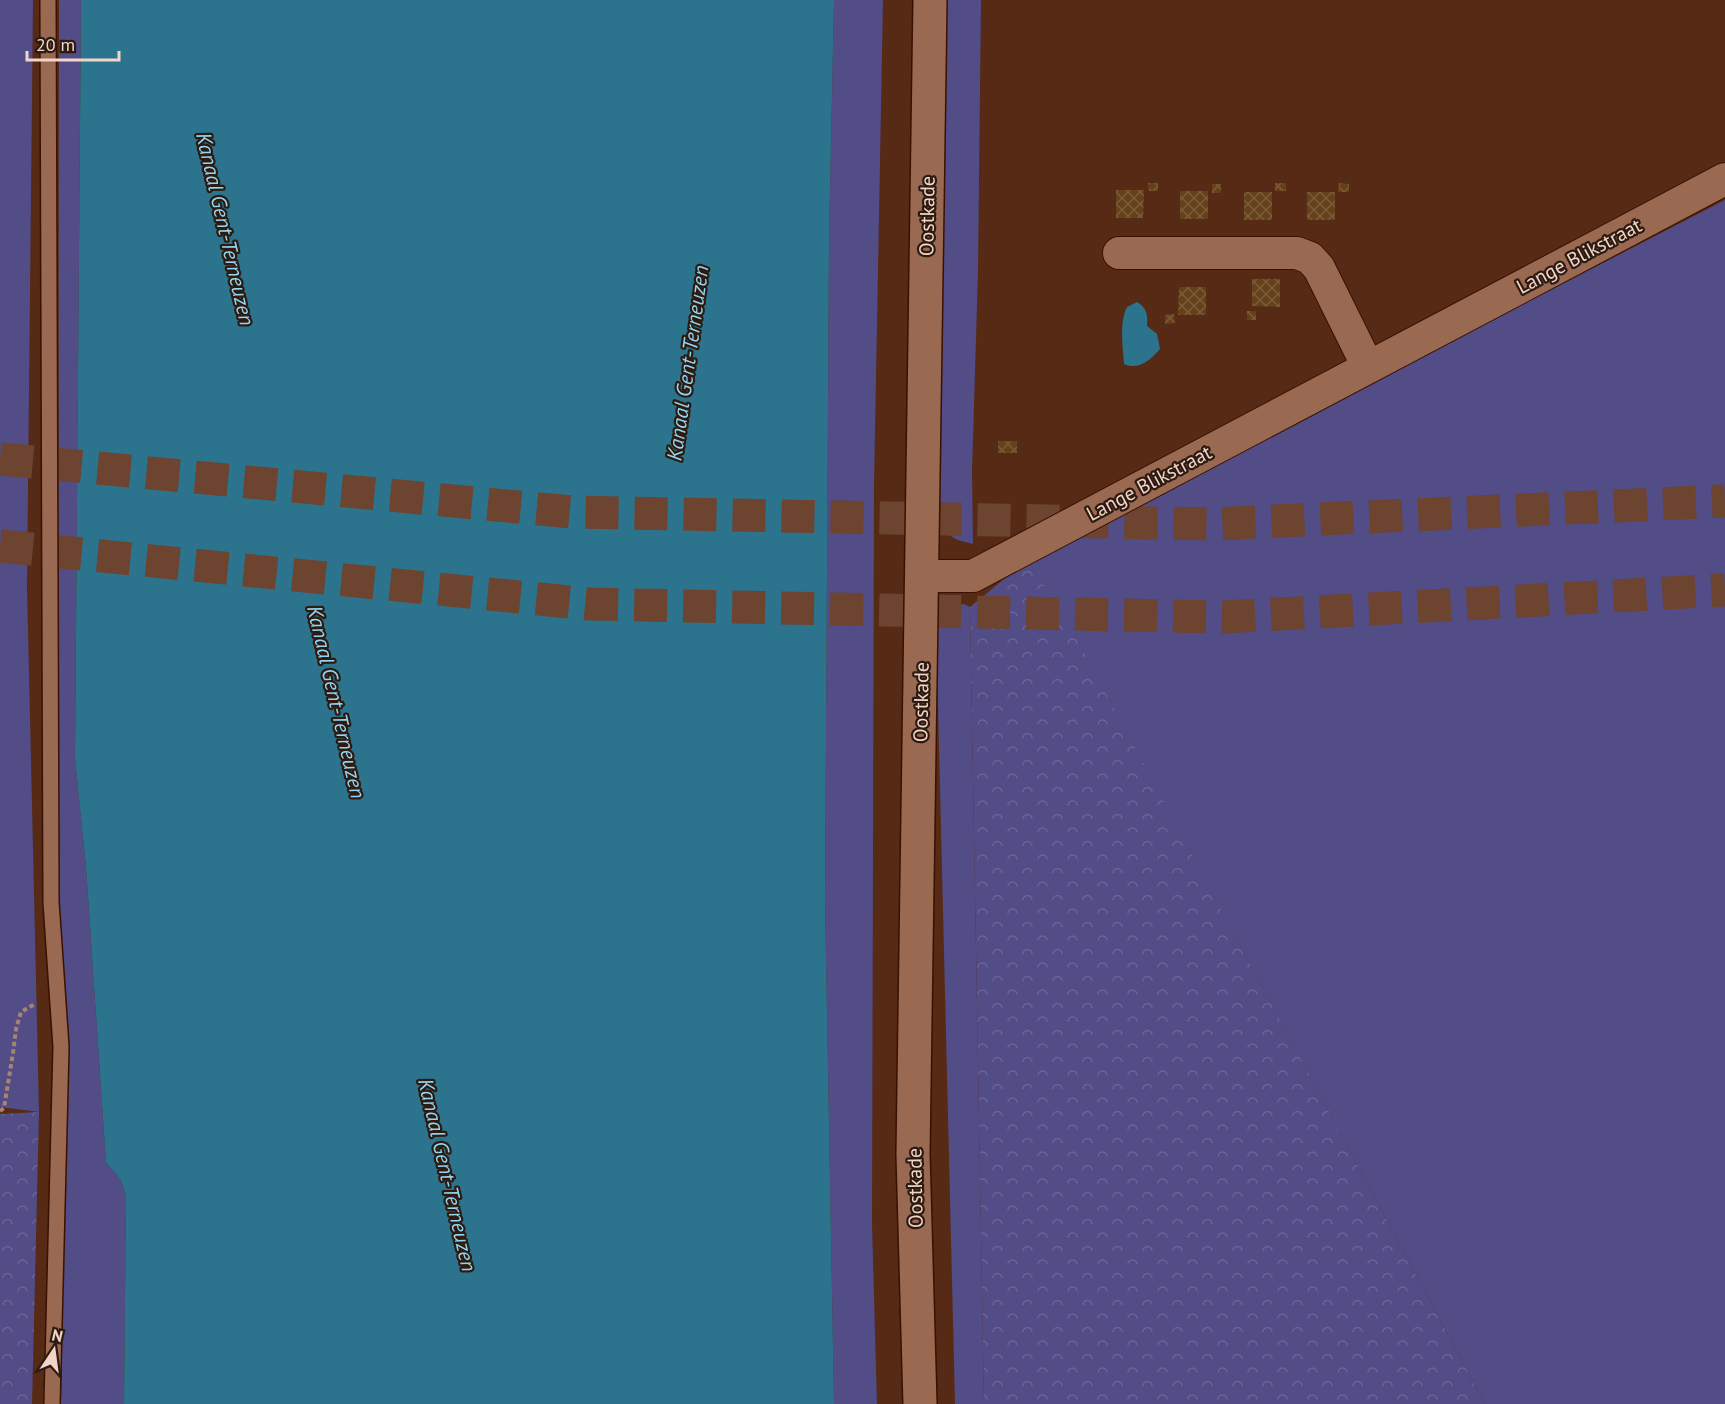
<svg xmlns="http://www.w3.org/2000/svg" width="1725" height="1404" viewBox="0 0 1725 1404" font-family="'PT Sans',sans-serif">
<defs>
<pattern id="forest-crowns" width="20" height="18" patternUnits="userSpaceOnUse" patternTransform="scale(1.5)"><rect width="20" height="18" fill="#524c87"/><path d="M2 6a3 3 0 1 1 6 0M12 15a3 3 0 1 1 6 0" fill="none" stroke="#6b6596"/></pattern>
<pattern id="building-cross-hatch" width="8" height="8" patternUnits="userSpaceOnUse" patternTransform="scale(1.5)"><rect width="8" height="8" fill="#64411a"/><path d="M0 0l8 8M0 8l8-8" fill="none" stroke="#7b5c3a"/></pattern>
</defs>
<rect width="100%" height="100%" fill="#562a14"/>
<g fill="#524c87">
<polygon points="0,0 33,0 27,586 39,1112 0,1107"/>
<path d="M59,0H81L75,759L86,867L106,1163C117,1174 124,1182 126,1198L124,1404H61L68,1029L58,903Z"/>
<polygon points="834,0 883,0 874,486 872,1224 877,1404 834,1404 825,900 829,239"/>
<path d="M942,0H981L978,272L972,471L973,544C966,542 956,541 950,535C937,522 937,497 933,479Z"/>
<polygon points="1725,200 1725,1404 1485,1404 1069,625 1027,560"/>
<path d="M964,604L970,607L984,1404H955L936,624C944,612 950,607 964,604Z"/>
</g>
<g fill="url(#forest-crowns)">
<polygon points="1027,560 1069,624 1485,1404 984,1404 970,607"/>
<polygon points="39,1112 32,1404 0,1404 0,1114"/>
</g>
<g fill="#2c748e">
<path d="M81,0H834L829,239L825,900L834,1404H124L126,1198C124,1182 117,1174 106,1163L86,867L75,759Z"/>
<path d="M1137,302C1147,308 1148,315 1147,326L1157,334L1160,349C1151,359 1139,371 1124,364C1123,346 1119,323 1127,307Z"/>
</g>
<g fill="url(#building-cross-hatch)">
<polygon points="1148,183 1158,183 1158,191 1149,191"/>
<rect x="1275" y="183" width="11" height="8"/>
<polygon points="1339,183 1349,184 1349,192 1338,192"/>
<rect x="1212" y="184" width="9" height="9"/>
<polygon points="1116,190 1144,190 1143,218 1116,218"/>
<rect x="1180" y="191" width="28" height="28"/>
<rect x="1244" y="192" width="28" height="28"/>
<rect x="1307" y="192" width="28" height="28"/>
<polygon points="1252,279 1280,279 1280,307 1252,306"/>
<polygon points="1179,287 1206,287 1206,315 1178,315"/>
<rect x="1247" y="311" width="9" height="9"/>
<polygon points="1174,314 1175,323 1165,324 1165,315"/>
<rect x="998" y="441" width="19" height="12"/>
</g>
<g fill="none" stroke-linecap="round" stroke-linejoin="round">
<g stroke="#6d442f" stroke-width="33" stroke-dasharray="33 16" stroke-linecap="butt">
<polyline points="0,459 572,512 1209,524 1725,501"/>
<polyline points="0,546 590,604 1223,617 1725,590"/>
</g>
<defs>
<polyline id="lane" points="48,0 51,902 61,1047 52,1404"/>
<g id="street">
<polyline points="1119,253 1297,253 1310,258 1319,268 1368,367"/>
<polyline points="923,576 973,576 1725,179"/>
</g>
<polyline id="secondary" points="920,1404 913,1154 930,0"/>
</defs>
<use href="#lane" stroke="#391100" stroke-width="18"/>
<use href="#street" stroke="#391100" stroke-width="34"/>
<use href="#secondary" stroke="#391100" stroke-width="36"/>
<polyline stroke="#a78372" stroke-width="4" stroke-dasharray="4.5 3" stroke-linecap="butt" points="0,1111 4,1108 13,1053 16,1029 21,1012 35,1004"/>
<use href="#lane" stroke="#9a6951" stroke-width="15"/>
<use href="#street" stroke="#9a6951" stroke-width="32"/>
<use href="#secondary" stroke="#9a6951" stroke-width="33"/>
</g>
<g text-anchor="middle" stroke-width="4.5" stroke-linejoin="round" paint-order="stroke">
<g font-size="20" fill="#f1d5c8" stroke="#2d1a10">
<text transform="translate(927 216) rotate(-89)" y="7">Oostkade</text>
<text transform="translate(1579 256) rotate(-28)" y="7">Lange Blikstraat</text>
<text transform="translate(1149 483) rotate(-28)" y="7">Lange Blikstraat</text>
<text transform="translate(921 702) rotate(-89)" y="7">Oostkade</text>
<text transform="translate(915 1188) rotate(-91)" y="7">Oostkade</text>
</g>
<g font-size="21" font-style="italic" fill="#92d6f3" stroke="#2d1a10">
<text transform="translate(225 229) rotate(77)" y="7">Kanaal Gent-Terneuzen</text>
<text transform="translate(688 363) rotate(-82)" y="7">Kanaal Gent-Terneuzen</text>
<text transform="translate(336 702) rotate(77)" y="7">Kanaal Gent-Terneuzen</text>
<text transform="translate(447 1175) rotate(77)" y="7">Kanaal Gent-Terneuzen</text>
</g>
</g>
<g transform="translate(54 1350) rotate(13)" stroke="#2d1a10" stroke-width="4.5" paint-order="stroke">
<path d="M0-4.5L10 22L0 15L-10 22Z" fill="#f1d5c8"/>
<text y="-9" font-size="16" font-weight="bold" text-anchor="middle" fill="#f1d5c8">N</text>
</g>
<path d="M27 51v9h92v-9" fill="none" stroke="#f1d5c8" stroke-width="3"/>
<text x="36" y="51" font-size="18" fill="#f1d5c8" stroke="#2d1a10" stroke-width="4.5" paint-order="stroke">20 m</text>
</svg>
